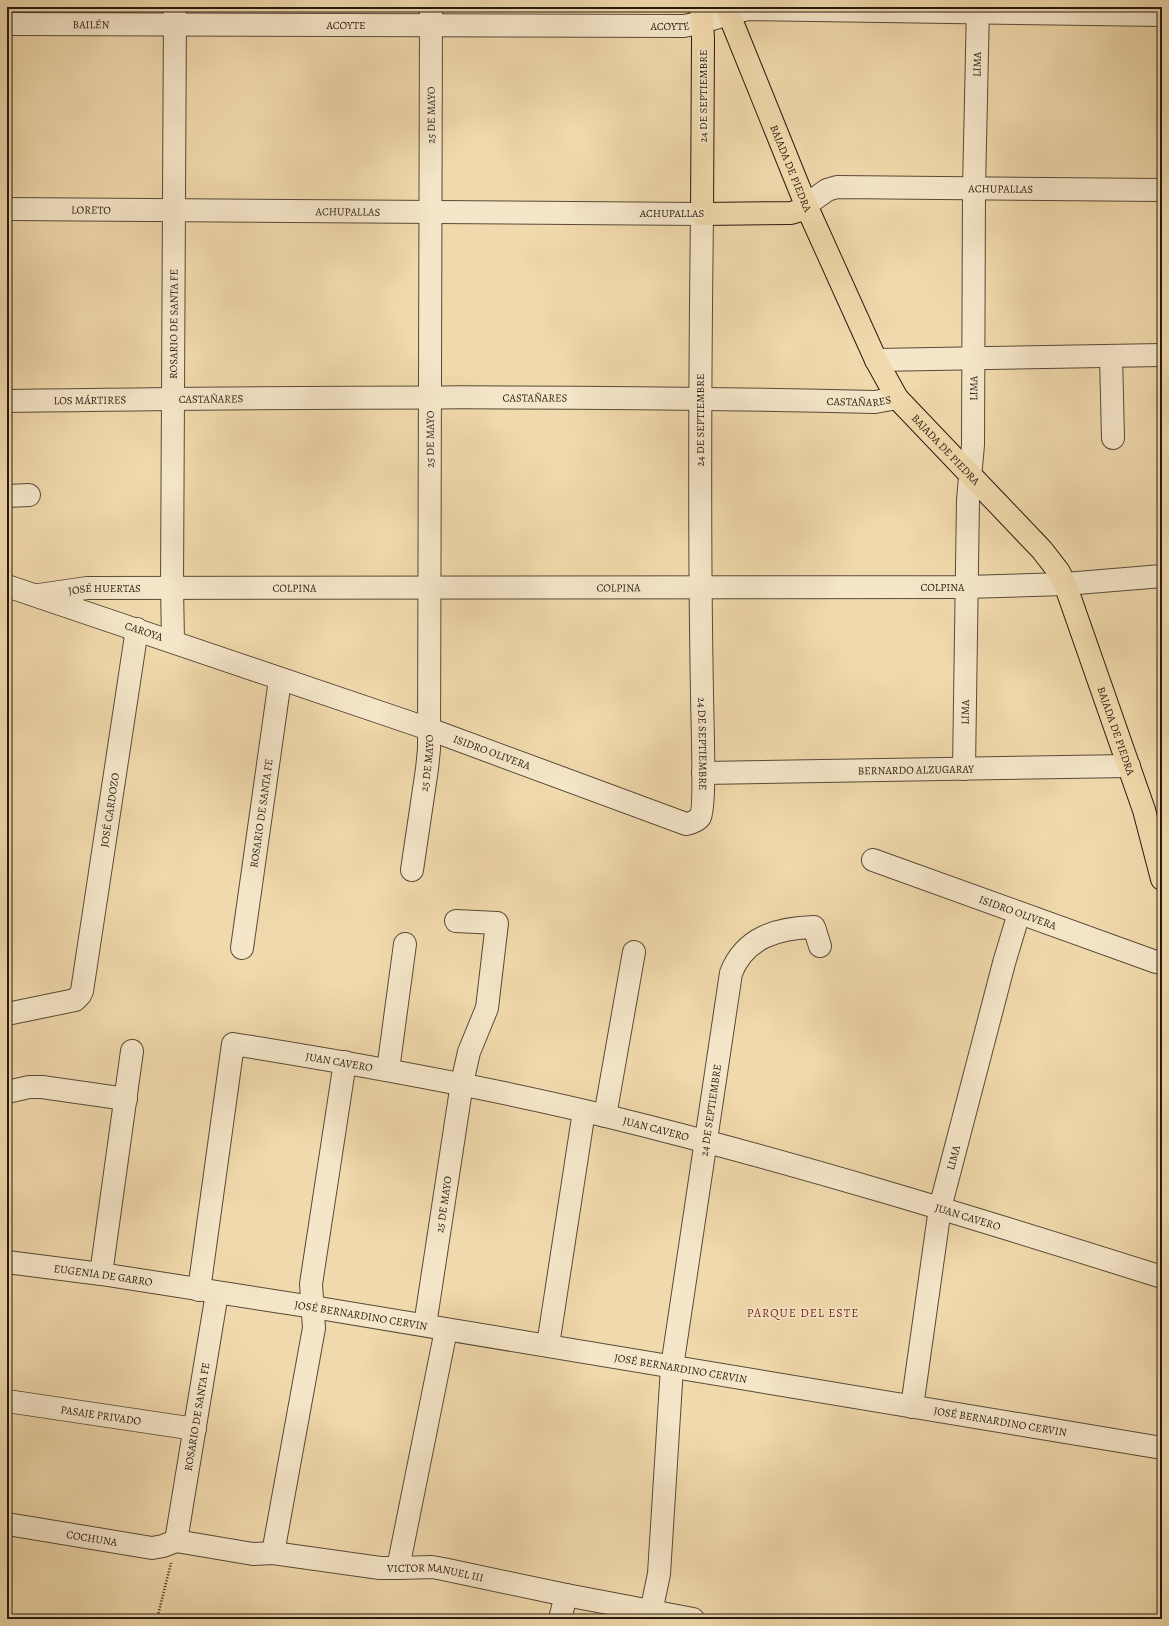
<svg xmlns="http://www.w3.org/2000/svg" width="1169" height="1626" viewBox="0 0 1169 1626" font-family="Alegreya,serif">
<rect width="100%" height="100%" fill="#f0d9ac"/>
<filter id="stains"><feTurbulence type="fractalNoise" baseFrequency=".005" numOctaves="4"/><feColorMatrix values="0 0 0 0 .2 0 0 0 0 .09 0 0 0 0 .02 0 0 0 .5 -.17"/></filter>
<radialGradient id="worn" r=".72"><stop offset=".6" stop-color="#630" stop-opacity="0"/><stop offset="1" stop-color="#630" stop-opacity=".3"/></radialGradient>
<g fill="none" stroke-linecap="round" stroke-linejoin="round">
<defs>
<g id="minor">
<path id="s1" d="M7,24L684,26C706,22 726,14 748,9L1162,15"/>
<path id="s2" d="M806,205L827,190L837,187L1162,190"/>
<path id="s3" d="M7,209L702,214C700,373 699,533 702,693C702,711 706,808 700,817C697,821 691,823 686,824L429,729L7,586"/>
<polyline points="1111,356 1113,438"/>
<polyline points="876,360 1162,355"/>
<path id="s4" d="M7,401C296,397 586,395 875,402L897,398"/>
<polyline points="7,496 29,495"/>
<path id="s5" d="M39,595L87,588L966,587L1065,584L1162,576"/>
<path id="s6" d="M173,641L172,587L175,7"/>
<path id="s7" d="M964,769L968,500L973,445L974,189L978,7"/>
<path id="s8" d="M703,773L1129,766"/>
<path id="s9" d="M873,860L1156,962L1162,963"/>
<path id="s10" d="M412,870L427,769L429,749L431,7"/>
<path id="s11" d="M242,948L280,680"/>
<path id="s12" d="M7,1014L75,1000L80,995L82,991L137,629"/>
<polyline points="388,1070 405,944"/>
<polyline points="7,1092 29,1087 42,1087 126,1099"/>
<polyline points="605,1116 634,952"/>
<path id="s13" d="M7,1262L101,1274L313,1307L1162,1448"/>
<polyline points="101,1274 132,1051"/>
<path id="s14" d="M199,1290L233,1044C358,1064 483,1086 606,1116C794,1162 978,1219 1162,1277"/>
<path id="s15" d="M425,1325L462,1083L469,1052L487,1008L497,923L456,921"/>
<polyline points="548,1345 584,1111"/>
<path id="s16" d="M7,1401L195,1429"/>
<path id="s17" d="M912,1407L940,1208L1004,963L1019,913"/>
<path id="s18" d="M7,1524L152,1548L163,1546L176,1541"/>
<path id="s19" d="M176,1541L253,1554L273,1553L380,1568H398L432,1567L443,1569L566,1595L693,1619"/>
<path id="s20" d="M176,1541L217,1293"/>
<polyline points="273,1553 314,1328 311,1284 345,1062"/>
<polyline points="398,1568 446,1330"/>
<path id="s21" d="M651,1612L659,1574L672,1367L731,973C745,937 778,928 814,927L820,946"/>
<polyline points="560,1619 566,1595"/>
</g>
<g id="major">
<polyline points="701,7 703,38 702,214 791,213 798,211 806,205"/>
<path id="s22" d="M726,7L806,205L876,360L897,398L1042,550L1059,572L1065,584L1144,810L1162,879"/>
</g>
</defs>
<use href="#minor" stroke="#584a37" stroke-width="24"/>
<use href="#major" stroke="#261a10" stroke-width="24"/>
<polyline stroke="#261a10" stroke-width="2.5" stroke-dasharray="1 2" stroke-linecap="butt" points="157,1619 171,1563"/>
<use href="#minor" stroke="#f5e6c9" stroke-width="22"/>
<use href="#major" stroke="#f0d9ac" stroke-width="22"/>
</g>
<g text-anchor="middle" stroke-width="3" stroke-linejoin="round" paint-order="stroke">
<g font-size="11" fill="#261a10" stroke="#f5e6c9">
<text dy="4" stroke="none"><textPath href="#s1" startOffset="84">BAILÉN</textPath></text>
<text dy="4" stroke="none"><textPath href="#s1" startOffset="339">ACOYTE</textPath></text>
<text dy="4" stroke="none"><textPath href="#s1" startOffset="663">ACOYTE</textPath></text>
<text dy="4" stroke="none"><textPath href="#s7" startOffset="705">LIMA</textPath></text>
<text transform="translate(703 96) rotate(-90)" y="4">24 DE SEPTIEMBRE</text>
<text dy="4" stroke="none"><textPath href="#s10" startOffset="756">25 DE MAYO</textPath></text>
<text dy="4" stroke="none"><textPath href="#s22" startOffset="174">BAJADA DE PIEDRA</textPath></text>
<text dy="4" stroke="none"><textPath href="#s2" startOffset="200">ACHUPALLAS</textPath></text>
<text dy="4" stroke="none"><textPath href="#s3" startOffset="84">LORETO</textPath></text>
<text dy="4" stroke="none"><textPath href="#s3" startOffset="341">ACHUPALLAS</textPath></text>
<text x="672" y="217">ACHUPALLAS</text>
<text dy="4" stroke="none"><textPath href="#s6" startOffset="317">ROSARIO DE SANTA FE</textPath></text>
<text dy="4" stroke="none"><textPath href="#s7" startOffset="381">LIMA</textPath></text>
<text dy="4" stroke="none"><textPath href="#s4" startOffset="528">CASTAÑARES</textPath></text>
<text dy="4" stroke="none"><textPath href="#s4" startOffset="204">CASTAÑARES</textPath></text>
<text dy="4" stroke="none"><textPath href="#s4" startOffset="852">CASTAÑARES</textPath></text>
<text dy="4" stroke="none"><textPath href="#s4" startOffset="83">LOS MÁRTIRES</textPath></text>
<text transform="translate(700 420) rotate(-90)" y="4">24 DE SEPTIEMBRE</text>
<text dy="4" stroke="none"><textPath href="#s10" startOffset="432">25 DE MAYO</textPath></text>
<text dy="4" stroke="none"><textPath href="#s22" startOffset="498">BAJADA DE PIEDRA</textPath></text>
<text dy="4" stroke="none"><textPath href="#s5" startOffset="904">COLPINA</textPath></text>
<text dy="4" stroke="none"><textPath href="#s5" startOffset="256">COLPINA</textPath></text>
<text dy="4" stroke="none"><textPath href="#s5" startOffset="580">COLPINA</textPath></text>
<text dy="4" stroke="none"><textPath href="#s5" startOffset="66">JOSÉ HUERTAS</textPath></text>
<text transform="translate(144 631) rotate(18)" y="4">CAROYA</text>
<text dy="4" stroke="none"><textPath href="#s7" startOffset="57">LIMA</textPath></text>
<text dy="4" stroke="none"><textPath href="#s22" startOffset="834">BAJADA DE PIEDRA</textPath></text>
<text dy="4" stroke="none"><textPath href="#s3" startOffset="1225">24 DE SEPTIEMBRE</textPath></text>
<text transform="translate(492 752) rotate(20)" y="4">ISIDRO OLIVERA</text>
<text dy="4" stroke="none"><textPath href="#s10" startOffset="108">25 DE MAYO</textPath></text>
<text dy="4" stroke="none"><textPath href="#s8" startOffset="213">BERNARDO ALZUGARAY</textPath></text>
<text dy="4" stroke="none"><textPath href="#s12" startOffset="264">JOSÉ CARDOZO</textPath></text>
<text dy="4" stroke="none"><textPath href="#s11" startOffset="136">ROSARIO DE SANTA FE</textPath></text>
<text dy="4" stroke="none"><textPath href="#s9" startOffset="154">ISIDRO OLIVERA</textPath></text>
<text dy="4" stroke="none"><textPath href="#s14" startOffset="356">JUAN CAVERO</textPath></text>
<text dy="4" stroke="none"><textPath href="#s21" startOffset="506">24 DE SEPTIEMBRE</textPath></text>
<text dy="4" stroke="none"><textPath href="#s14" startOffset="680">JUAN CAVERO</textPath></text>
<text dy="4" stroke="none"><textPath href="#s17" startOffset="253">LIMA</textPath></text>
<text dy="4" stroke="none"><textPath href="#s15" startOffset="122">25 DE MAYO</textPath></text>
<text dy="4" stroke="none"><textPath href="#s14" startOffset="1004">JUAN CAVERO</textPath></text>
<text dy="4" stroke="none"><textPath href="#s13" startOffset="97">EUGENIA DE GARRO</textPath></text>
<text dy="4" stroke="none"><textPath href="#s13" startOffset="358">JOSÉ BERNARDINO CERVIN</textPath></text>
<text dy="4" stroke="none"><textPath href="#s13" startOffset="682">JOSÉ BERNARDINO CERVIN</textPath></text>
<text dy="4" stroke="none"><textPath href="#s16" startOffset="95">PASAJE PRIVADO</textPath></text>
<text dy="4" stroke="none"><textPath href="#s20" startOffset="126">ROSARIO DE SANTA FE</textPath></text>
<text dy="4" stroke="none"><textPath href="#s13" startOffset="1006">JOSÉ BERNARDINO CERVIN</textPath></text>
<text dy="4" stroke="none"><textPath href="#s18" startOffset="86">COCHUNA</textPath></text>
<text dy="4" stroke="none"><textPath href="#s19" startOffset="262">VICTOR MANUEL III</textPath></text>
</g>
<g font-size="12" letter-spacing="1" fill="#7a1f14" stroke="#f5e6c9">
<text x="803" y="1317">PARQUE DEL ESTE</text>
</g>
</g>
<rect width="1169" height="1626" fill="none" stroke="#f0d9ac" stroke-width="24"/>
<rect x="8" y="8" width="1153" height="1610" fill="none" stroke="#261a10" stroke-width="2"/>
<rect x="12" y="12" width="1145" height="1602" fill="none" stroke="#261a10"/>
<rect width="100%" height="100%" filter="url(#stains)"/>
<rect width="100%" height="100%" fill="url(#worn)"/>
</svg>
